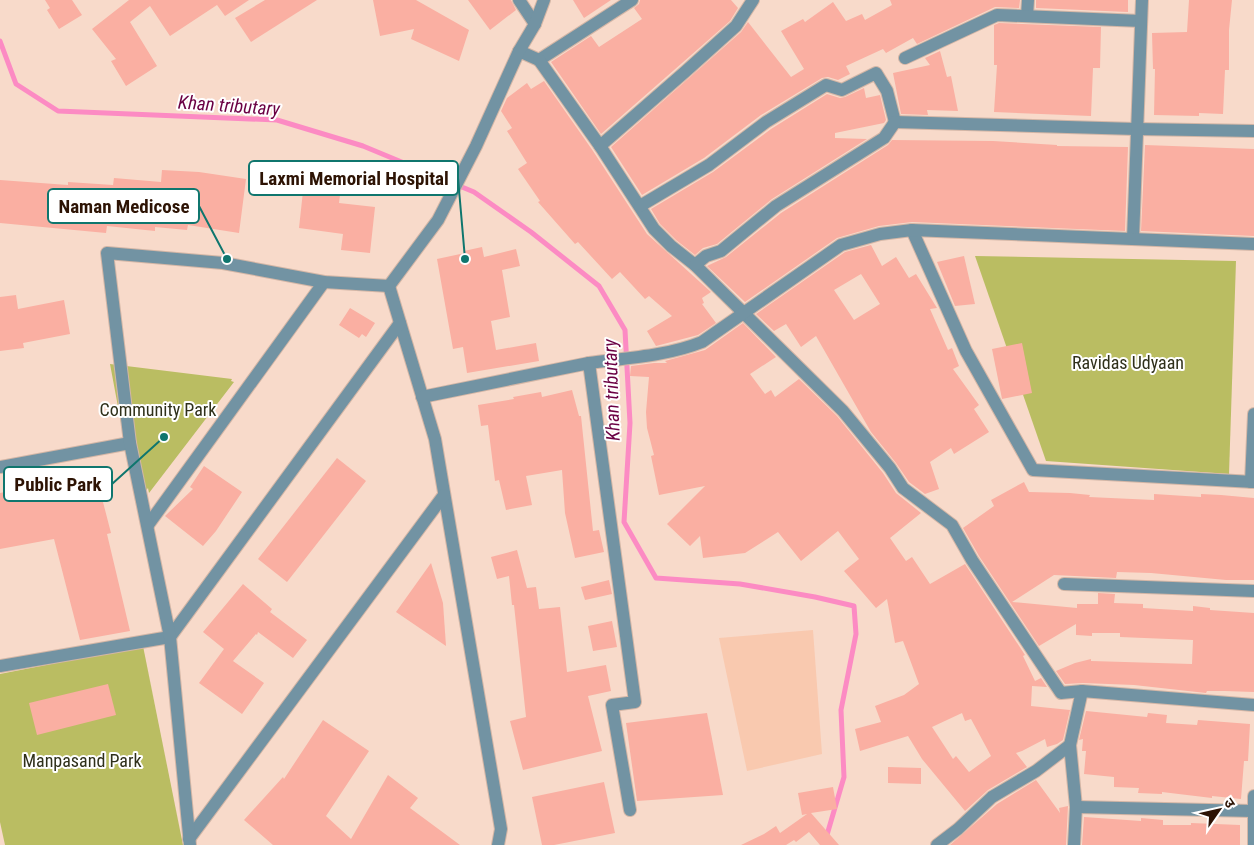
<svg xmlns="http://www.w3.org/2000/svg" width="1254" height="845" viewBox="0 0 1254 845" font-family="'Roboto Condensed','Noto Sans Devanagari',sans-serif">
<rect width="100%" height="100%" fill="#f8daca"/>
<polygon fill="#f9c9af" points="813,630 822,754 747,771 719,638"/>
<g fill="#babd62">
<polygon points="975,256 1236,261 1229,474 1046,461"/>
<polygon points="110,364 232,379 231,381 234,382 149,493 148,488 136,503"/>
<polygon points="143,646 183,845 5,845 0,822 0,674"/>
</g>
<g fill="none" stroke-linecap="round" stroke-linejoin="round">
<polyline stroke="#fc8bc3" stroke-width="5" points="0,41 16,84 58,111 277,120 363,146 474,192 531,232 599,286 625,330 630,423 624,522 656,578 740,584 815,597 854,606 856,634 841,710 844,777 824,845"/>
</g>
<g fill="#faafa2" fill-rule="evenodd">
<polygon points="45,0 72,0 82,15 59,29 47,10 50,8"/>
<polygon points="129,0 249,0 225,16 217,5 170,36 150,6 130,22 157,66 126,86 111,61 116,59 92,29"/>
<polygon points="265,0 317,0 251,42 235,18"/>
<polygon points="373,0 416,0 469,30 459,61 411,39 414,29 380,36"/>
<polygon points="468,0 511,0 516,10 490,30"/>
<polygon points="573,0 611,0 584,18"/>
<polygon points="640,0 731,0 738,8 730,21 601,134 551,62 591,36 599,47 642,19 634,8 639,4"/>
<polygon points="890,0 1020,0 1019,8 995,7 917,44 913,38 886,53 883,49 846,66 850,74 838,80 828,77 822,78 761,115 704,158 642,195 611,147 741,32 748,22 791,77 804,69 781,31 803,19 805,22 833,2 846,21 862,14 865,20 892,5"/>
<polygon points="1036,0 1128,0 1128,12 1036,8"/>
<polygon points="1189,0 1232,0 1229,30 1229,70 1225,70 1223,114 1199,113 1199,116 1154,115 1155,69 1153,69 1152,33 1187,32"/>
<polygon points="999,23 1101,27 1100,68 1093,68 1091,116 994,112 997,65 994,65 994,25"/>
<polygon points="940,51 947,77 951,76 958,111 927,110 928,115 901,114 893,73 930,65 925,58"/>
<polygon points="544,81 593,151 647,234 711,292 702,298 704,303 702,304 716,323 698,335 656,346 647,331 672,316 649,296 645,299 620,272 612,279 578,242 575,244 538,202 540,201 518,169 527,163 507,131 512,128 501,111 507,98 527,83 531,89"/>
<polygon points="864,88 866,98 880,95 886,120 884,123 835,133 835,138 867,139 772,199 717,244 703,248 695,255 676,240 660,224 651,209 713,172 771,129 827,94 840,98 845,97"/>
<polygon points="892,140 993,141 1057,145 1057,146 1128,147 1125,231 912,222 879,226 837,238 745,302 707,266 726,257 781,213 888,145"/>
<polygon points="1145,145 1254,149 1254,236 1141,231"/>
<polygon points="162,170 199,172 246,179 239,233 188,225 187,230 155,227 155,231 107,226 106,233 0,223 0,180 68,185 68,182 113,185 114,178 161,182"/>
<polygon points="304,182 341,187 339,203 375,207 370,253 341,250 343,234 299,228"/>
<path d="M871,245L882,266L896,257L909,278L916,274L937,308L930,309L948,350L952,348L959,366L953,369L979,405L974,409L989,432L954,454L951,448L930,462L939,489L925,494L909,482L896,463L871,432L816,336L801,347L786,324L774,331L756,314L845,252ZM861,274L880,304L854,320L834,290Z"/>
<polygon points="482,247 484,257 516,249 520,266 502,270 510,317 491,321 496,350 536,343 539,361 467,373 463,347 453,349 437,259 465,253 464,251"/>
<polygon points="964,256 975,304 955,306 937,262"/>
<polygon points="16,295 18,309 64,300 70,334 23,343 24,348 0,351 0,297"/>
<polygon points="350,308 375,323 366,337 362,334 359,338 339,325"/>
<path d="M743,323L776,357L750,374L765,394L771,390L775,397L799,379L837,416L883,473L896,493L921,513L890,538L906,561L912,557L930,584L965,564L1025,655L1023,656L1035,681L1041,678L1047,687L1032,686L1031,706L1070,710L1063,740L1057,744L1047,747L1045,739L1022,751L1016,753L1027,767L988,790L965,811L922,759L908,736L860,751L855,729L881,722L875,706L904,695L919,684L903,641L895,643L887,599L876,608L844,571L859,559L838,531L801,561L778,532L745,553L703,558L700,536L690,546L667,524L705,486L659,495L651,456L654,455L647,428L646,412L649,377L630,376L631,366L654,363H667L665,361L705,350ZM962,713L965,721L971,719L991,756L969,772L956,756L953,759L932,727Z"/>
<polygon points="1022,343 1032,393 1002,399 992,349"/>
<polygon points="572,390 579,416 581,416 593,531 599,530 604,552 575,558 565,513 562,470 526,476 532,505 506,510 499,480 495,481 488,425 481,426 478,405 514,399 513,397 541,392 542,397"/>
<polygon points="337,458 366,481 287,582 258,559"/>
<polygon points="204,466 242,492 216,531 203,546 165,516 193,489 190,487"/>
<polygon points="96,475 111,533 107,534 130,631 80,640 54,539 0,549 0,493 34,486 35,491"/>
<polygon points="1024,482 1029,492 1070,493 1090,495 1089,497 1154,500 1154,494 1201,497 1201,494 1221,495 1254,498 1254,580 1226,580 1151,573 1117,572 1116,578 1054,575 1012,602 1077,608 1077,604 1098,604 1098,593 1115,594 1114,603 1143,604 1143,608 1193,611 1193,606 1210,608 1210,610 1254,613 1254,692 1225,691 1207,691 1206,693 1134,685 1083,683 1065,684 1056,671 1075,663 1091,659 1091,661 1192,664 1193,640 1120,637 1120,633 1092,633 1092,636 1076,635 1076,624 1039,646 979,556 963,528 994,506 991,500"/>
<polygon points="517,550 527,588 536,587 539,609 560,607 567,672 606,665 611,691 588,696 602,751 523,770 510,721 526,717 514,605 512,605 509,576 497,579 491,557"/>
<polygon points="431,563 443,603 446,646 396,612"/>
<polygon points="609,580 612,594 585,600 581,587"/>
<polygon points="243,584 272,609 270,612 307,640 293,658 258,632 257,635 256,634 233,661 264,683 242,714 199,683 224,649 203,632"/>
<polygon points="612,621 617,647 593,651 588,626"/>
<polygon points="108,684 116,715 37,735 29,703"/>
<polygon points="1086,711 1147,717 1148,713 1167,715 1166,723 1197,725 1198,720 1250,724 1248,761 1244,761 1241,799 1212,796 1212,798 1162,792 1162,794 1138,793 1139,788 1114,787 1114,777 1084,774 1086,751 1082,751 1083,739 1079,740"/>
<polygon points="707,713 723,795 637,801 626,723"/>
<polygon points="323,720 369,751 326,816 351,839 388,775 418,798 410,808 460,845 273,845 244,820 283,777 284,779"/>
<polygon points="888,767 921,768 921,784 888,783"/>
<polygon points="1036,780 1060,813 1059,808 1068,806 1066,845 950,845 997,804"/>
<polygon points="604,782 615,833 554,845 542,845 532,797"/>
<polygon points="833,787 837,809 811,813 839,845 820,845 809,832 796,842 794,840 786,845 741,845 764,834 776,826 780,833 807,814 802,815 798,793"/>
<polygon points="1084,817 1141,821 1141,818 1163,820 1163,825 1191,825 1191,823 1240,825 1240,845 1082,845"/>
</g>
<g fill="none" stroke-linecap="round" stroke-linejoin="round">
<defs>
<g id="minor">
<polyline points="519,0 535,24"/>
<polyline points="1027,16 1028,0"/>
<polyline points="519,51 539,60 632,0"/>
<polyline points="905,58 997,15 1141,21"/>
<polyline points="539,60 600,146 654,229 671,246 695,265 843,411 890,468 903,488 952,525 972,560 1061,693 1082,691 1254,705"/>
<polyline points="895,122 1136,129 1254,131"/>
<polyline points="600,146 686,71 736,26 753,0"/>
<polyline points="640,206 709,165 766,122 826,85 842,90 876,73 887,91 895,122"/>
<polyline points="912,230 966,351 1033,470 1254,482"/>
<polyline points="1133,239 1142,0"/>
<polyline points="695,265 706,256 721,251 776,206 884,138 895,122"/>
<polyline points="389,286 435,439 501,829 498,845"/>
<polyline points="389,286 438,220 476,146 519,51 535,24 544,0"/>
<path d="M589,363C627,358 667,356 702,342L841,245L880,234L912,230L1254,244"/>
<polyline points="422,397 589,363 635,702 612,705 630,810"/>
<polyline points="0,467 130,443"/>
<polyline points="1251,482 1254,414"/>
<polyline points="148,525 324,282"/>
<polyline points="1064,584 1254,591"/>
<polyline points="0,666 170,637 400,323"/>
<polyline points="1076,807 1253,811"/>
<polyline points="189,839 444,495"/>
<polyline points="190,845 170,637 130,443 107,253 223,263 324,282 389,286"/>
<polyline points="937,845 958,829 992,797 1036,771 1070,745"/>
<polyline points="1074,845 1076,807 1070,745 1082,691"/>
<polyline points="1254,845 1254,796"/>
</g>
</defs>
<use href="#minor" stroke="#d3b6a6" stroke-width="14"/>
<use href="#minor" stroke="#7293a3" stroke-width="12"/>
</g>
<g text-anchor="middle" stroke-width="4" stroke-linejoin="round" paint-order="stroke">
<g font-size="18" fill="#2f301a" stroke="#fff">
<text x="1128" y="369">Ravidas Udyaan</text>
<text x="158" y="416">Community Park</text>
<text x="82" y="767">Manpasand Park</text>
</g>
<g font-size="19" font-style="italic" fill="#6a0043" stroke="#fff">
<text transform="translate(229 105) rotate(4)" y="7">Khan tributary</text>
<text transform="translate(611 390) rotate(-92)" y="7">Khan tributary</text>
</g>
</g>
<path fill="none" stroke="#0f766e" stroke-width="2" d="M465 259L458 178M227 259L199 206M164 437L112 484"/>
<g fill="#0f766e" stroke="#fff" stroke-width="2">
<circle cx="465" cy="259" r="5"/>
<circle cx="227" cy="259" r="5"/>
<circle cx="164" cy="437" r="5"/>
</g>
<g fill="#fff" stroke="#0f766e" stroke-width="2">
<rect x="249" y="161" width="209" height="34" rx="5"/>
<rect x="48" y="189" width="151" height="34" rx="5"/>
<rect x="4" y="467" width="108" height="34" rx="5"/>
</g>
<g font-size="19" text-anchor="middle" font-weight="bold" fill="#2d1304">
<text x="354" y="185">Laxmi Memorial Hospital</text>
<text x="124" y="213">Naman Medicose</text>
<text x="58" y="491">Public Park</text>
</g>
<g transform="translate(1219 810) rotate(56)" stroke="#ffffff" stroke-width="4" paint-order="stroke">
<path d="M0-4L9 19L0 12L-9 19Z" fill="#2d1304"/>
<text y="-8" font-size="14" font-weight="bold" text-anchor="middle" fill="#2d1304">उ</text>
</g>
</svg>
